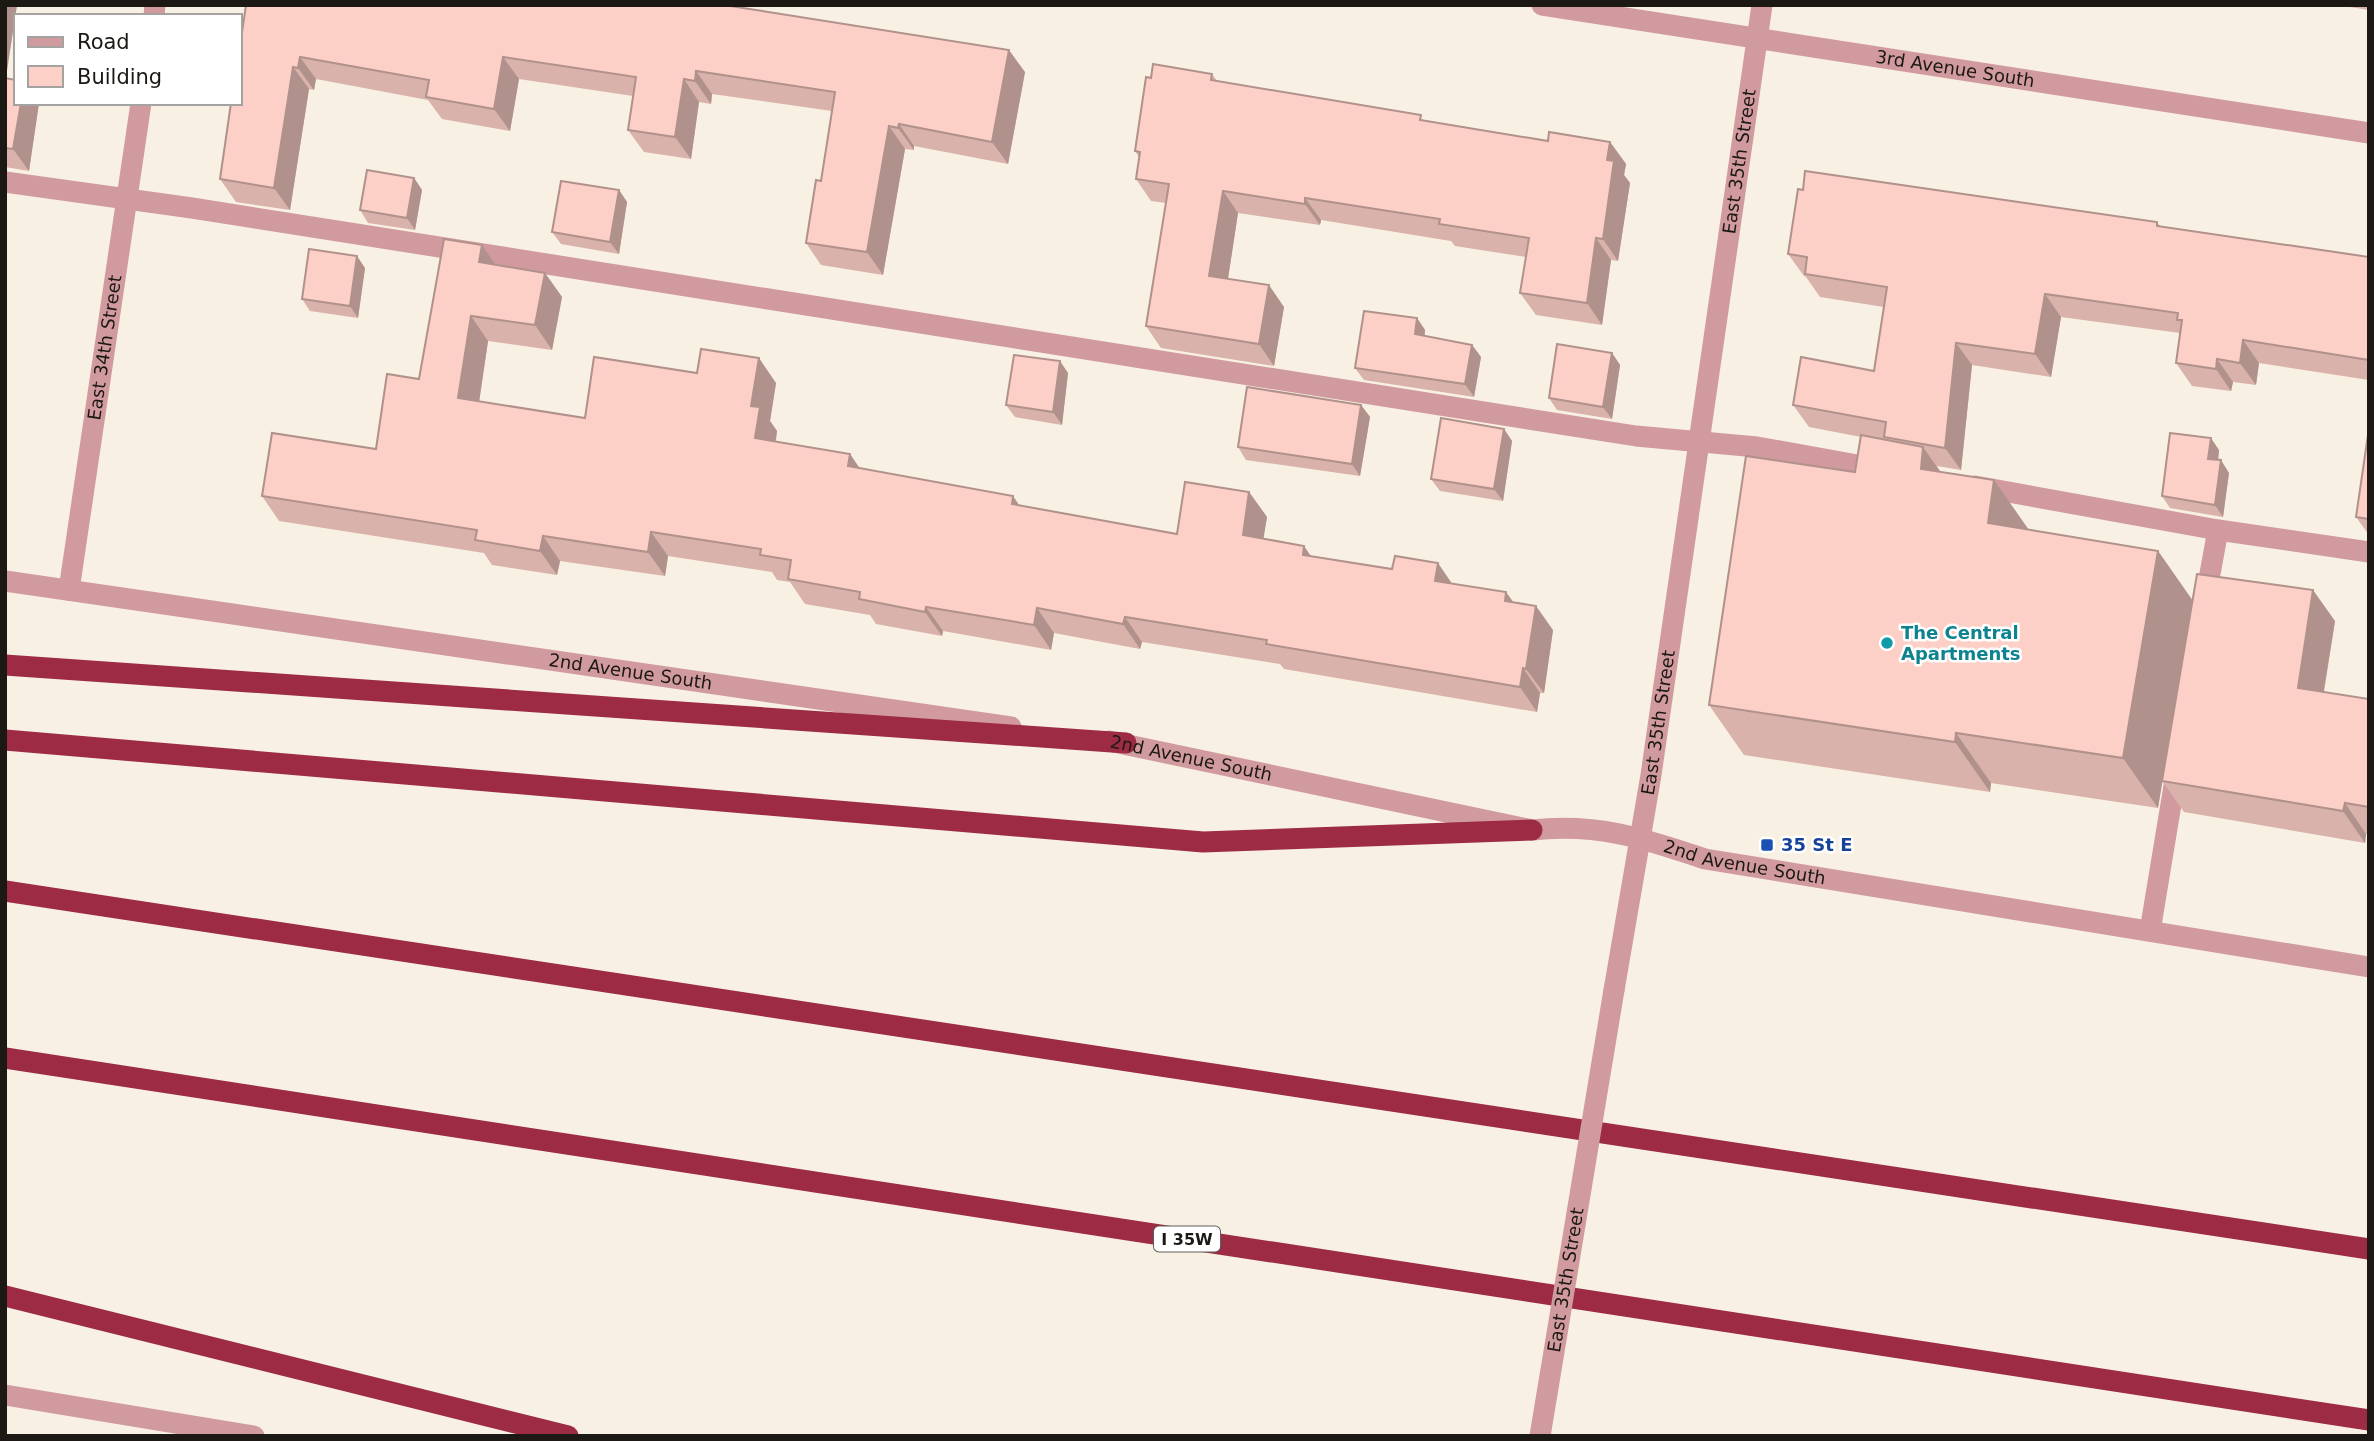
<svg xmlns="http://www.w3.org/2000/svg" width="2374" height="1441" viewBox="0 0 2374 1441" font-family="'DejaVu Sans',sans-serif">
<rect width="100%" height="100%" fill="#f8f0e2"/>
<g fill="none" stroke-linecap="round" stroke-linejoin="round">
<g stroke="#d19a9f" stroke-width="21">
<path id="s1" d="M1542,5L2369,133"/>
<polyline points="154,16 155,5"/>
<polyline points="5,182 192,208 1636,436 1757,447 1885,470"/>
<polyline points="1975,486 2218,530 2369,552"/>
<path id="s2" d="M5,581L1011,727"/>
<path id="s3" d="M69,590L141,103"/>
<polyline points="2205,601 2218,530"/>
<path id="s4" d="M1109,741L1532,830C1597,823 1643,838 1705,859L2369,967"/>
<polyline points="2150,931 2177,768"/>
<path id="s5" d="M1614,990L1651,775L1762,5"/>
<polyline points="5,1395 254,1436"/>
</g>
<g stroke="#9c2b43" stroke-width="21">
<polyline points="5,665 1126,743"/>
<polyline points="5,740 1203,842 1532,830"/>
<polyline points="5,891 2369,1249"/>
<polyline points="5,1058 2369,1420"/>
<polyline points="5,1296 568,1436"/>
</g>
<path stroke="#d19a9f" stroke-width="21" id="s6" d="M1540,1436L1614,990"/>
</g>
<g fill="#d9b2ab">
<polygon points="5,5 17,5 6,78 16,103 39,103 29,171 5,167"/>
<polygon points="2337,5 2369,5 2369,10"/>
<polygon points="240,46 1025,72 1008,164 914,146 914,150 905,149 883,275 821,265 806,243 821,181 832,111 712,94 711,104 699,102 691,159 644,152 628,130 633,96 519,79 510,131 442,119 428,100 316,79 314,90 309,89 290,210 236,202 220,179"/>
<polygon points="1212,74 1217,81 1425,120 1548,141 1610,142 1626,164 1624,175 1630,183 1618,261 1611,260 1602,325 1536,315 1520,293 1526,257 1455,246 1451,241 1321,220 1320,225 1238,213 1228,279 1284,307 1274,366 1161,348 1146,326 1166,203 1151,201 1136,179 1139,157 1135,151 1151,78"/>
<polygon points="414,178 422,190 415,230 368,223 360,210"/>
<polygon points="619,190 627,202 619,254 561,244 552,232"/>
<polygon points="2157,222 2160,226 2369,257 2369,380 2259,363 2256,385 2233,382 2231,391 2192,386 2176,363 2180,333 2061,317 2051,377 1972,365 1961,470 1937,466 1941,473 2029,530 2158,551 2192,600 2335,621 2324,692 2369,699 2369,835 2366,834 2365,843 2184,812 2162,781 2158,808 1991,783 1990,792 1744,755 1709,705 1855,472 1861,437 1809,427 1793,405 1874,371 1884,307 1820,297 1806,277 1804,276 1788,254"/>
<polygon points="495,264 545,273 562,297 552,350 488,341 479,402 585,418 697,373 776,383 770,421 777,431 776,442 850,454 859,468 1020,506 1177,534 1249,492 1267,517 1263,539 1311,556 1452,584 1513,602 1553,630 1544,693 1540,693 1537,712 1284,669 1280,664 1142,642 1140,649 1054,633 1051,650 943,631 942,636 876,624 870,615 805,604 790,582 777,580 772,572 668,556 665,576 560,561 557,575 492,565 484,553 279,521 262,496 376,449 419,379"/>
<polygon points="365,268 358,318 310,311 302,299"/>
<polygon points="1417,318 1425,330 1425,336 1472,345 1481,357 1474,397 1364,380 1355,368"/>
<polygon points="1612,353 1620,365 1612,419 1557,410 1549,398"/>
<polygon points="1068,373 1062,425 1015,417 1006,405"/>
<polygon points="1361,405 1370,417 1360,476 1246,460 1238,447"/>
<polygon points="2369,428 2369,535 2356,517"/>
<polygon points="1504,429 1512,441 1503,501 1440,491 1431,479"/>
<polygon points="2219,450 2218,460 2229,473 2223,517 2170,508 2162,496"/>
</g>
<g fill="#b0918b">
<polygon points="5,5 17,5 5,82"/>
<polygon points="1009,50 1025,72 1008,164 992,142"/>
<polygon points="300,57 316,79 314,90 298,68"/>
<polygon points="503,57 519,79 510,131 494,109"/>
<polygon points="293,67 309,89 290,210 274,188"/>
<polygon points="696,71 712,94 711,104 695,81"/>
<polygon points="684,79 699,102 691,159 675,137"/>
<polygon points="21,103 39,103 29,171 13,149"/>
<polygon points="899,124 914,146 914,150 898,128"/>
<polygon points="889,126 905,149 883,275 867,252"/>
<polygon points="1610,142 1626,164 1624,175 1630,183 1618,261 1603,239 1607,160"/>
<polygon points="414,178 422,190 415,230 407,218"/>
<polygon points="619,190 627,202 619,254 610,242"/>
<polygon points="1223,191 1238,213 1225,298 1209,276"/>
<polygon points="1305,198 1321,220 1320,225 1305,204"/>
<polygon points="1596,238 1611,260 1602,325 1587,303"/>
<polygon points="482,245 499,270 479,262"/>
<polygon points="357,256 365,268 358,318 350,306"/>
<polygon points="545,273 562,297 552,350 535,325"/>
<polygon points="1269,285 1284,307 1274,366 1259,344"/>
<polygon points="2045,294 2061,317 2051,377 2035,354"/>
<polygon points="471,316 488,341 476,423 458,398"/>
<polygon points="1417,318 1425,330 1423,347 1415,334"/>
<polygon points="2243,340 2259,363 2256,385 2240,363"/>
<polygon points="1956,343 1972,365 1961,470 1945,448"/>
<polygon points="1472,345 1481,357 1474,397 1465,384"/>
<polygon points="1612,353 1620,365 1612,419 1603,407"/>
<polygon points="759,358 776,383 770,421 777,431 772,463 755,438 751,406"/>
<polygon points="2217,359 2233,382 2231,391 2216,369"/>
<polygon points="1060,361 1068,373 1062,425 1053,412"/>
<polygon points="1361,405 1370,417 1360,476 1352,464"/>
<polygon points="1504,429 1512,441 1503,501 1494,489"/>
<polygon points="2211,438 2219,450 2217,471 2208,459"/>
<polygon points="1923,447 1958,497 1921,469"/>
<polygon points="850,454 867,479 848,466"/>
<polygon points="2221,460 2229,473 2223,517 2215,505"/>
<polygon points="1994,480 2029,530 1988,523"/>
<polygon points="1249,492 1267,517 1260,560 1243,535"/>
<polygon points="1013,496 1030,521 1012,504"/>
<polygon points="651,532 668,556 665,576 648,552"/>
<polygon points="543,536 560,561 557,575 540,551"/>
<polygon points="1304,546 1321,571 1303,555"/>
<polygon points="2158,551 2193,601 2158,808 2123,758"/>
<polygon points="1438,563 1455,588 1435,581"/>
<polygon points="2313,590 2335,621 2319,720 2298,688"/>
<polygon points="1506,592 1524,617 1505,601"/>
<polygon points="1536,606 1553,630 1544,693 1526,669"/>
<polygon points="926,607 943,631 942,636 925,612"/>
<polygon points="1037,608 1054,633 1051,650 1034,625"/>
<polygon points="1125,617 1142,642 1140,649 1123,624"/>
<polygon points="1523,668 1540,693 1537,712 1520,687"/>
<polygon points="1956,733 1991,783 1990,792 1955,742"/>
<polygon points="2345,803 2366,834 2365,843 2343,811"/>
</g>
<g fill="#fccfc7" stroke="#b0918b" stroke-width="2">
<polygon points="246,5 724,5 1009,50 992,142 899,124 898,128 889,126 867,252 806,243 816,180 821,181 835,92 696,71 695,81 684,79 675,137 628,130 636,77 503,57 494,109 426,97 429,80 300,57 298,68 293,67 274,188 220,179 231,103 240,103 240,46"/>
<polygon points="1153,64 1212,74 1211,80 1421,115 1420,120 1548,141 1549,132 1610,142 1607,160 1614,161 1603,239 1596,238 1587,303 1520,293 1529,238 1439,224 1440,219 1305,198 1305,204 1223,191 1209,276 1269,285 1259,344 1146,326 1169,184 1136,179 1140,152 1135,151 1146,77 1151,78"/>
<polygon points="5,78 16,80 16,103 21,103 13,149 5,148"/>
<polygon points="367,170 414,178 407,218 360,210"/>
<polygon points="1805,171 2157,222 2157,226 2369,257 2369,360 2243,340 2240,363 2217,359 2216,369 2176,363 2182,320 2177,320 2178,313 2045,294 2035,354 1956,343 1945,448 1884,437 1886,422 1793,405 1801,357 1874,371 1887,287 1805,274 1807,257 1788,254 1798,189 1803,190"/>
<polygon points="561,181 619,190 610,242 552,232"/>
<polygon points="444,239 482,245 479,262 545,273 535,325 471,316 458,398 585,418 594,357 697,373 701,349 759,358 751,406 760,407 755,438 850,454 848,466 1013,496 1012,504 1177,534 1185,482 1249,492 1243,535 1304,546 1303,555 1392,569 1395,556 1438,563 1435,581 1506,592 1505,601 1536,606 1526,669 1523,668 1520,687 1266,644 1267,640 1125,617 1123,624 1037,608 1034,625 926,607 925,612 859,599 860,592 788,579 791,560 760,555 761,549 651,532 648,552 543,536 540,551 475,540 477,530 262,496 272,433 376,449 387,374 419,379"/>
<polygon points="309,249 357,256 350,306 302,299"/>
<polygon points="1364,311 1417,318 1415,334 1472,345 1465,384 1355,368"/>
<polygon points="1557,344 1612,353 1603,407 1549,398"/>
<polygon points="1014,355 1060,361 1053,412 1006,405"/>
<polygon points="1247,387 1361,405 1352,464 1238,447"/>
<polygon points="1441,418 1504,429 1494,489 1431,479"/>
<polygon points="2369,428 2369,519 2356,517"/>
<polygon points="2170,433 2211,438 2208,459 2221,460 2215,505 2162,496"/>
<polygon points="1861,435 1923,447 1921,469 1994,480 1988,523 2158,551 2123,758 1956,733 1955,742 1709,705 1746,456 1855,472"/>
<polygon points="2197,574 2313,590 2298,688 2369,699 2369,807 2345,803 2343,811 2162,781"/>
</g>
<circle fill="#0f9aa8" stroke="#fff" stroke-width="2.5" cx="1887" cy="643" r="7"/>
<rect fill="#1a4fb4" stroke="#fff" stroke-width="2.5" x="1760" y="838" width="14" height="14" rx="3.5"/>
<g text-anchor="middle" stroke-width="5" stroke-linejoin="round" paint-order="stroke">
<rect fill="#fff" stroke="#605e5a" stroke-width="2" x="1154" y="1226.5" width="66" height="25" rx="5"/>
<g font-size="16" font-weight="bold" fill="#1c1914">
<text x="1187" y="1245">I 35W</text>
</g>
<g font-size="18" fill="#1c1914" stroke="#fff">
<text dy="6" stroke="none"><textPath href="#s1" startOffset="418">3rd Avenue South</textPath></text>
<text dy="6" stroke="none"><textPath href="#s5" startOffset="838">East 35th Street</textPath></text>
<text dy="6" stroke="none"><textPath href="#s3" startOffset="245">East 34th Street</textPath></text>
<text dy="6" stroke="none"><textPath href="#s2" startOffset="632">2nd Avenue South</textPath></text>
<text dy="6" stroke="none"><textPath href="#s5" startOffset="271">East 35th Street</textPath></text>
<text dy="6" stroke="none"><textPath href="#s4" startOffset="84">2nd Avenue South</textPath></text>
<text dy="6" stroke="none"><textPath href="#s4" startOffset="649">2nd Avenue South</textPath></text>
<text dy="6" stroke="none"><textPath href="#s6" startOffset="158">East 35th Street</textPath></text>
</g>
<g font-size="18" font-weight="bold" fill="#0d838f" stroke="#fff" text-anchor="start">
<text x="1901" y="639">The Central<tspan x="1901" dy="21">Apartments</tspan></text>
</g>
<g font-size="18" font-weight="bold" fill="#164399" stroke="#fff" text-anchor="start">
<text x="1781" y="851">35 St E</text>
</g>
</g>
<rect width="2374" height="1441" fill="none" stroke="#1c1914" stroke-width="14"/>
<rect x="14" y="14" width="228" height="91" fill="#ffffff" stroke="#a4a3a1" stroke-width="2"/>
<rect x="28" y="37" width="35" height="10" fill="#d19a9f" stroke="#a4a3a1" stroke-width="2"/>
<text x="77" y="49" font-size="21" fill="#1c1914">Road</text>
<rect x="28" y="66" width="35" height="21" fill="#fccfc7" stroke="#a4a3a1" stroke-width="2"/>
<text x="77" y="84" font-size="21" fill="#1c1914">Building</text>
</svg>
